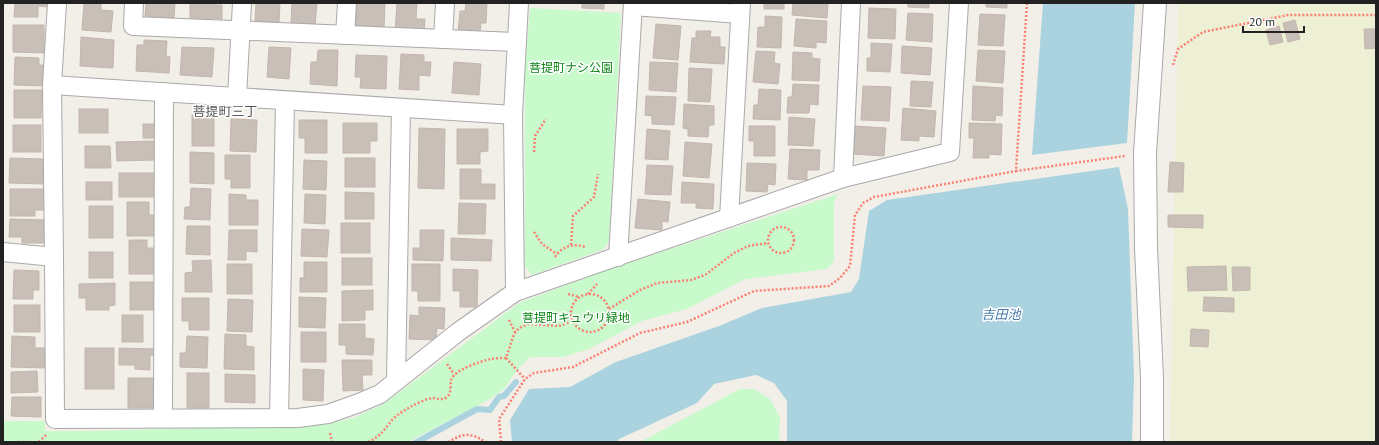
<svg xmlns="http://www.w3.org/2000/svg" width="1379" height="445" viewBox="0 0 1379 445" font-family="'PT Sans','Noto Sans JP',sans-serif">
<rect width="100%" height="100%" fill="#f2efe9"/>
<polygon fill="#eef0d5" points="1178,3 1376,3 1376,442 1170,442"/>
<g fill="#c8facc">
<polygon points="530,8 621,13 609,242 602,250 532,275 525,266 525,68"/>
<polygon points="838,194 834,202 834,261 827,269 745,279 687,309 642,321 589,349 563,357 530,357 517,370 504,389 492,398 408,442 3,442 3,421 45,421 45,431 95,431 329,424 356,417 385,403 519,303 609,269"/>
<polygon points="740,389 754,389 770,399 780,418 779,442 640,442"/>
</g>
<g fill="#aad3df">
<polygon points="1043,3 1135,3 1127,143 1032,155"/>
<polygon points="1119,167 1128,209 1134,377 1132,442 787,442 787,401 774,383 756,375 714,384 697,403 619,439 617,442 512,442 510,420 529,389 570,387 616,362 719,326 762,308 851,292 859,279 869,211 887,200"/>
</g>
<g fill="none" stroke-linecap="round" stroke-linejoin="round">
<polyline stroke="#aad3df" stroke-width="6" points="417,442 477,409 490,410 499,397 504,396 516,382"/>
</g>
<g fill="#c7bfb8" stroke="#c4b6ab">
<polygon points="15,3 49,3 49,7 38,6 38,17 14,17"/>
<polygon points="84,3 101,3 101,10 113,11 111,32 82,30"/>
<polygon points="146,3 175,3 174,18 145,16"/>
<polygon points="190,3 216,3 216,5 222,5 222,19 213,18 213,23 190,22"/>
<polygon points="256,3 280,3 279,22 255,21"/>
<polygon points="292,3 317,3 315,26 291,24"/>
<polygon points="357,3 385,3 384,28 356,27"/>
<polygon points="397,3 417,3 416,19 425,19 424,35 395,33"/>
<polygon points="466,3 487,3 486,23 481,23 480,35 458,33 460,11 465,11"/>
<polygon points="582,3 604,3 604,9 582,8"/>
<rect x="764" y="3" width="20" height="6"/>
<polygon points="793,3 828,3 827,18 792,15"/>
<polygon points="908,3 929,3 929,8 908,7"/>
<polygon points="986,3 1007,3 1007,8 986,7"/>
<polygon points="869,8 896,9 895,39 868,38"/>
<polygon points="908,13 933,14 932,42 906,40"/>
<polygon points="980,14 1005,15 1003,46 978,45"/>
<polygon points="765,16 782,17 781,48 757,47 758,27 765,27"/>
<polygon points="796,19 827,21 826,43 816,42 816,48 794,46"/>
<polygon points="1295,20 1300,39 1288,42 1283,23"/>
<polygon points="656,24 681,26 678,60 653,58"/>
<polygon points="13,25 44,25 44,53 13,52"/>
<polygon points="1279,26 1283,42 1270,45 1266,30"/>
<polygon points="1364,29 1376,29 1376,48 1365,49"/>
<polygon points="696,31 711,31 710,37 720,37 720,47 725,47 724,64 690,62 692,38 696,38"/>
<polygon points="81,37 114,40 113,68 80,66"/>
<polygon points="144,40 167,41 166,56 170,57 169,73 136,71 137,45 144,45"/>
<polygon points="871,43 892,44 890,72 867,71 867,58 871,58"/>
<polygon points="902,46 932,48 930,75 901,73"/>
<polygon points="182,47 214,48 212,77 180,75"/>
<polygon points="269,47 291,48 289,79 267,77"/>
<polygon points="318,50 338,50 337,86 310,84 311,62 317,62"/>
<polygon points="978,50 1005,51 1003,83 976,81"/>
<polygon points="756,51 775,52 774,63 780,64 778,84 753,82"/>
<polygon points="793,52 812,53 812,58 820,59 819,81 792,80"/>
<polygon points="401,54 424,55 424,62 431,62 430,76 419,75 419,90 399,89"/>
<polygon points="356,55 387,56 386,89 360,88 361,77 355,77"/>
<polygon points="15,57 39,58 39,65 45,65 45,86 14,85"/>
<polygon points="454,62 481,64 479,95 452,93"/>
<polygon points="650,62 678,63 676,92 649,90"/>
<polygon points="689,68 712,69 710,102 688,101"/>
<polygon points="911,81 933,82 931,107 910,106"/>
<polygon points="793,84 819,85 818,105 810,104 809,113 787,113 788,97 792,97"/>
<polygon points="863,86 891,87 889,121 861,120"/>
<polygon points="973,86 1003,88 1002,116 996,115 995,121 972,120"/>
<polygon points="759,89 781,90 780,120 753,119 754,105 758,105"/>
<polygon points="14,90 42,90 41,118 14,118"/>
<polygon points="646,96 676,97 674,125 652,124 652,116 645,115"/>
<polygon points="684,104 714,106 714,125 709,125 708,137 688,136 688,129 683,128"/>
<polygon points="903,108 936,111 934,137 919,136 919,141 901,140"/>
<rect x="79" y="109" width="29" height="24"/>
<rect x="192" y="115" width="22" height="31"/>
<polygon points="789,117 815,119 813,146 788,145"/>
<polygon points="231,119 257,120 256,152 230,151"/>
<polygon points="299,120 327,120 327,153 305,153 305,138 299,138"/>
<polygon points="343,123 377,123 377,141 370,141 370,153 343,153"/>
<polygon points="969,123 1002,124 1001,155 989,154 989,158 973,158 974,138 969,138"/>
<rect x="143" y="124" width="16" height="14"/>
<rect x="13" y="125" width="28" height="27"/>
<polygon points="749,126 775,126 775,156 754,156 754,141 749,141"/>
<polygon points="854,126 886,128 884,156 853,154"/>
<polygon points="419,128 445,129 444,189 418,188"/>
<polygon points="457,129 488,129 488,151 480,152 480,164 457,164"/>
<polygon points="647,129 670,131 668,160 645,159"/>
<polygon points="156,141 156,160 117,161 116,142"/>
<polygon points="685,142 712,144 709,178 683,176"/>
<polygon points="85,146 110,146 111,168 85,168"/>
<polygon points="790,149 820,150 819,170 807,170 807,180 788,179"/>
<polygon points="190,152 214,153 214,184 190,183"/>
<polygon points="225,155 250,155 250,188 231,188 231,179 225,179"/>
<polygon points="10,158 43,159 43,184 9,183"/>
<rect x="345" y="158" width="30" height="29"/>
<polygon points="304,160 327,161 326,190 303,189"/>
<polygon points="1170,162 1184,163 1183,192 1168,192"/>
<polygon points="747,163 776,164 775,185 768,184 767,192 746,191"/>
<polygon points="647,165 673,166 671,195 645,194"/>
<polygon points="460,169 481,169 481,184 495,184 495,199 460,199"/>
<rect x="119" y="173" width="38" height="24"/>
<rect x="86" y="182" width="26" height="18"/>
<polygon points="682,182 714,184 713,209 696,208 696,203 681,203"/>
<polygon points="191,188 211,189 210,220 184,219 185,207 190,207"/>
<polygon points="10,189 44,189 44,210 35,210 35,216 10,216"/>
<polygon points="345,192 374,193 374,219 345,219"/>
<polygon points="229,194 246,195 246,200 258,200 258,225 229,225"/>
<polygon points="305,194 326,195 325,224 304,223"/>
<polygon points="638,199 670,202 668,222 662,221 662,230 635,228"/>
<polygon points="127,202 149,202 149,215 159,215 159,236 127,236"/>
<polygon points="459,203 486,204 485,234 458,234"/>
<rect x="89" y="206" width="24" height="32"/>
<polygon points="1168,215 1203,215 1203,228 1168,227"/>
<polygon points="10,219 47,220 47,243 22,243 22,237 9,237"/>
<rect x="341" y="223" width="29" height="30"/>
<polygon points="187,226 210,226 210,255 186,254"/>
<polygon points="302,229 329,230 327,257 301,256"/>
<polygon points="229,230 257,230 257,252 246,251 246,260 228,260"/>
<polygon points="420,230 444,230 443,261 413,260 413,248 420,248"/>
<polygon points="451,238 492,240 491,261 451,260"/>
<polygon points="129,240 147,240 147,248 158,248 158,274 129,274"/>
<rect x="89" y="252" width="24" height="26"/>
<rect x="342" y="258" width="30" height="27"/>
<polygon points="211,260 212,292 185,292 185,273 193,272 192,261"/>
<polygon points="304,262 327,262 327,292 300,292 300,278 304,278"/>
<rect x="227" y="264" width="25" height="30"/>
<polygon points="412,264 440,264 440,301 418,301 418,291 412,291"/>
<polygon points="1226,266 1227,290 1188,291 1187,267"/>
<polygon points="1232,267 1250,267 1250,290 1233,291"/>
<polygon points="453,269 478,270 477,307 460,307 460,291 453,291"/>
<polygon points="14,270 39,271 39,290 33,290 33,299 13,299"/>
<rect x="130" y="282" width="26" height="28"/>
<polygon points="115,283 115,305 109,306 109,310 86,310 86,298 79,298 79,284"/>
<polygon points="373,290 373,310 365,310 365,320 342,321 342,291"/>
<polygon points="299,297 326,298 325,328 299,327"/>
<polygon points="1204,297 1234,298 1234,312 1203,311"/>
<polygon points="182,298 209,298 209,330 189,330 189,321 182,321"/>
<polygon points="228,299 253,300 252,332 227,331"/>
<rect x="14" y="305" width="26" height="27"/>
<polygon points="419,307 445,308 444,329 437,328 436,340 409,339 410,315 419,316"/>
<rect x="122" y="315" width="21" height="27"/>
<polygon points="339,324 365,324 365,338 374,339 373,355 346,354 346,345 339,345"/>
<polygon points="1191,329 1209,330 1208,347 1190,346"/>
<rect x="301" y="332" width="25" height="30"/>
<polygon points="225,334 246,335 246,346 254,347 254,370 224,369"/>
<polygon points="12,336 35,337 35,348 45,348 45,368 11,367"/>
<polygon points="187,336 208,337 207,368 180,367 180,353 186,353"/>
<rect x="85" y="348" width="29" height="41"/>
<polygon points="119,348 155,349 155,355 150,355 150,370 135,369 135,365 119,365"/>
<polygon points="342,360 372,360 372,375 362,375 363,390 343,391"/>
<polygon points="303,369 324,370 323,401 303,400"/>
<polygon points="37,371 38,392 11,393 11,372"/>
<rect x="187" y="373" width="22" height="35"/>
<polygon points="225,374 255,375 255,403 225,402"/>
<rect x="128" y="378" width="28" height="30"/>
<polygon points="12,397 41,397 41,417 11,416"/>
</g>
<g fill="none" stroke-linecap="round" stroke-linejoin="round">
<defs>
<g id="minor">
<polyline points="134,3 133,26 517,42"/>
<polyline points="633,6 740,14"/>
<polyline points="345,35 347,3"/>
<polyline points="443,39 445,3"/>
<polyline points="52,85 513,115"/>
<polyline points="237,97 242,3"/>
<polyline points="843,178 950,152 959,3"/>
<polyline points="729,218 741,3"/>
<polyline points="3,252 54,257 55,419 298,418 328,414 359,403 380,394 458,332 515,292 513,115 519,3"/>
<polyline points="54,257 52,85 57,3"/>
<polyline points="618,257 633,3"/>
<polyline points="515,292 843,178 851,3"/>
<polyline points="396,380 401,108"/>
<polyline points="279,417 285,101"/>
<polyline points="163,418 164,92"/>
</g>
<polyline id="tertiary" points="1152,442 1152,378 1146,248 1145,153 1155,3"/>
</defs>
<use href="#minor" stroke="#a9a9a9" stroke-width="20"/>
<use href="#tertiary" stroke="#a9a9a9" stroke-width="24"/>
<g stroke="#fa8072" stroke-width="2.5" stroke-dasharray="2 2" stroke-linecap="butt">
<polyline points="1027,3 1016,171 1125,156"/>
<polyline points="1173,65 1178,49 1203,32 1288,15 1376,15"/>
<polyline points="534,152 535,136 546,119"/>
<circle cx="781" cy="240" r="13"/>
<polyline points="534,232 542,244 557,254"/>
<polyline points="571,245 573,216 594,197 598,174"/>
<path d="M555,257C562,246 573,243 585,247"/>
<polyline points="568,294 579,297"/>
<polyline points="588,294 597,284"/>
<circle cx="590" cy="313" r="19"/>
<polyline points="609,309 640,290 657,283 691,280 705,275 734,253 748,246 768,243"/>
<polyline points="509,320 515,332"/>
<polyline points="506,358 525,379"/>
<polyline points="447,364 454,374"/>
<polyline points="330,433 332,442"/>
<polyline points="18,442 28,442"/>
<polyline points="39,442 46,435"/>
<path d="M368,442C380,437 385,429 392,420C398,414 405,410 412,406C418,403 426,399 432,398C437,398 442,401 447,397C452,393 450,385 451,380C454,370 481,361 491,359C495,358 501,358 506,358L514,334L519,328L528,324L559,326L573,321"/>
<path d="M448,442C465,433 469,432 486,442"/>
<polyline points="501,442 499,419 525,379 534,373 573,367 640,333 687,322 754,291 829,286 840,278 850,266 855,215 863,203 874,197 1016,171"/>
</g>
<use href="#minor" stroke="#fff" stroke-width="18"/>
<use href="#tertiary" stroke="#fff" stroke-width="22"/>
</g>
<g text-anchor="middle" stroke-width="3" stroke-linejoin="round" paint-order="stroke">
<g font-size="12" fill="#0c8416" stroke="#fff">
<text x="571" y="72">菩提町ナシ公園</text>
<text x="576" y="322">菩提町キュウリ緑地</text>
</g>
<g font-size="13" fill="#555" stroke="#fff">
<text x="225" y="116">菩提町三丁</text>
</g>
<g font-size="13" font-style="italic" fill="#4a7aab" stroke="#fff">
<text x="1001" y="319">吉田池</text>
</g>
</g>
<rect width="1379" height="445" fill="none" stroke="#222222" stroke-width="8"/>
<path d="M1243 26v6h61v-6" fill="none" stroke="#222222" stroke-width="2"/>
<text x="1249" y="26" font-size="12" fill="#222222" stroke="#ffffff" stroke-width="3" paint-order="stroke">20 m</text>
</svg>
